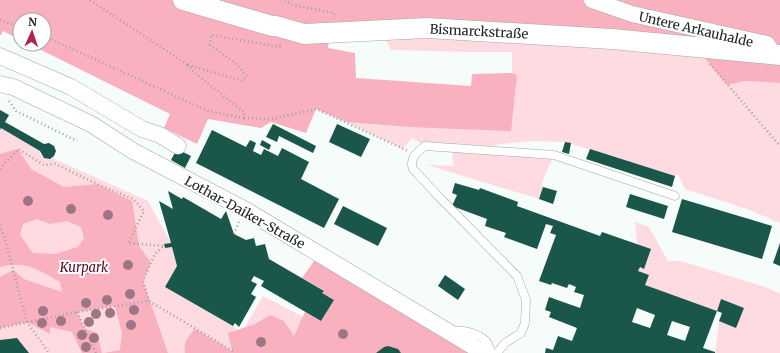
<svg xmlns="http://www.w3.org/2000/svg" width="780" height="353" viewBox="0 0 780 353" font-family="Merriweather,serif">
<rect width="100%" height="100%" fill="#f6fcfa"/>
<g fill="#fedae1">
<polygon points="381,30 695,46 727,84 745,81 780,83 780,223 747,209 685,189 678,174 675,176 565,142 534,141 501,144 478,149 554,155 542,182 543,187 539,199 427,165 453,166 452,147 425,146 412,138 403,149 346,122 409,127 517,75 512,73 512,52 472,52 391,50"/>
<polygon points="1,128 40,151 42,156 47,159 52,158 148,201 171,243 164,244 165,248 172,247 177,266 165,287 233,326 241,334 263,296 322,327 468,353 0,353 0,130"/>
<polygon points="635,222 649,227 668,261 681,261 768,288 780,294 780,353 715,353 719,321 736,327 744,308 721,299 717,311 645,285 649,275 638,271 640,267 644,269 637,244"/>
</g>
<g fill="#f9b0bf" fill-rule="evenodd">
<polygon points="0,0 780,0 780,83 745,81 727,85 695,46 329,33 328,48 355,53 356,78 471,86 472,74 512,73 517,75 511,131 409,127 346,122 316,109 306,133 271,122 261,128 208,119 197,144 164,128 170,114 29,44 44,44 44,20 20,20 20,40 3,31 0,36"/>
<path d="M18,149L31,169L64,187L97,184L132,201L139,246L151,263L143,281L168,353H104L120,350L122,333L115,306L77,312L84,328L97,333L102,353H82L72,332L50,327V334L27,322L0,328V277L13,270L24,279L62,292L60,282C39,270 26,260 0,267V154ZM37,219L50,224L67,221L81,227L84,238L78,247L55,254L33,253L20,235L23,224Z"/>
<path d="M319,254L484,353H185C183,342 188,337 195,329L232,351L228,333L255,324L270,315L284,321L294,336L305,312L321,321L334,300L322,293L323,290L302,278Z"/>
</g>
<g fill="#1a5649" fill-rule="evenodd">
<polygon points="0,110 9,115 5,122 44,144 49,143 54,146 56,151 54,156 50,159 44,158 40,151 1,128 0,130"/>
<polygon points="273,124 316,146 313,153 279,136 277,142 266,137"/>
<polygon points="337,124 370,139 361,157 329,142"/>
<polygon points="212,130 246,147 250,140 256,143 253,151 261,155 264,149 278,156 282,148 309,162 301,179 339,199 324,228 196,163"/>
<polygon points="262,140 271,145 269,150 260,145"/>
<polygon points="565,142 571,143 569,154 562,152"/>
<polygon points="177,149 191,156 185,168 171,160"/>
<polygon points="590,149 675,176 672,187 586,159"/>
<path d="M455,183L479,190L480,188L518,202L517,206L600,236L602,232L651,249L644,269L640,267L638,271L649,275L645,285L717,311L703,348L715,352V353H545L546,348L553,350L558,336L572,341L577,328L549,317L551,312L545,310L549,297L580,308L584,295L574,292L576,287L569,284L567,288L552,283L551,285L539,281L556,235L550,233L553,226L546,224L537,249L504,237L506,233L485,226L487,219L452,206L457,195L452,193ZM637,308L655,315L650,328L632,322ZM672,321L690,327L685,341L667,335Z"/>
<polygon points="543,187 557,191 553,204 539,199"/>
<polygon points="168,191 182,199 183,197 221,219 226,211 234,234 246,240 254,238 256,246 265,244 269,259 324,291 322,293 334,300 321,321 261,286 264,281 254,276 251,281 257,284 251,294 256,297 239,327 235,323 233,326 165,287 177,266 172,247 165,248 164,244 171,243 159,201 173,209"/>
<polygon points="630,194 668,206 664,219 626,207"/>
<polygon points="682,199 772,226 762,259 672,232"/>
<polygon points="343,206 387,228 378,246 334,224"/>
<polygon points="780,243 780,266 773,263"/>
<polygon points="445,275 465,289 458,300 438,286"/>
<polygon points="721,299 744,308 736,328 719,321 722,313 717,311"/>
<polygon points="17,338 29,353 0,353 0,340"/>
<polygon points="388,346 398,349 401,353 376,353 384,347"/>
</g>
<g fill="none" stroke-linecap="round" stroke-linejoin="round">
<defs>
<g id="service">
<path d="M453,331C463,329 479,334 486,341C489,344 490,349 491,353"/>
<path d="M497,353L505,343L521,333L525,323L526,300L517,276L439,197L413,169C409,158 417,152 425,146L554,155L675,196"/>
</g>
<g id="minor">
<polyline points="592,0 632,14 767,44 774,55"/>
<polyline points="0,56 71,87 142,129 160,135 178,146"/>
<polyline points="0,84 13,87 91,124 133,151 244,209 484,353"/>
</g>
<polyline id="tertiary" points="183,0 272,26 276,26 304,34 427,28 612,39 780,55"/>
</defs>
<use href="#service" stroke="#a3a8a6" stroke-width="9"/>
<use href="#minor" stroke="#a3a8a6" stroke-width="17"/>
<use href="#tertiary" stroke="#a3a8a6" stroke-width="21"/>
<g stroke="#9da1a0" stroke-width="2.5" stroke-dasharray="1 3" stroke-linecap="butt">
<polyline points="90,0 188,65"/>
<polyline points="285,0 293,5 334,13 335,18"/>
<polyline points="0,20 20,27"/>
<polyline points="44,36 208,111 244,118 244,112 196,74 188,65 243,81 247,76 236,64 210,45 211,35 281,47 280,44"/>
<polyline points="710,64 780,146"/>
<polyline points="9,101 16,111 77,141"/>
<polyline points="244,118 272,119 316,109 408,151"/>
<polyline points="0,169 18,149 44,165 55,164 97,184 133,199 144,211 128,243 164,246 155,254 143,281 149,301"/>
<polyline points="0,225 5,239 27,322 49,353"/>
<polyline points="234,234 239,221"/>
<polyline points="77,312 96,353"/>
<polyline points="0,328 77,312 149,301 233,351 233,353"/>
</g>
<use href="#service" stroke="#fff" stroke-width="8"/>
<use href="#minor" stroke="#fff" stroke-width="16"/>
<use href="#tertiary" stroke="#fff" stroke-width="20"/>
</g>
<g fill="#9e7585">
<circle cx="28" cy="201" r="5"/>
<circle cx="71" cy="209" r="5"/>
<circle cx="108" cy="215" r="5"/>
<circle cx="128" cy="265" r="5"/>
<circle cx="88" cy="269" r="5"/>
<circle cx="130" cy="294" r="5"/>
<circle cx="107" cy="300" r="5"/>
<circle cx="86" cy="303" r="5"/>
<circle cx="134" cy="310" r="5"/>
<circle cx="43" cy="311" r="5"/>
<circle cx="110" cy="313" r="5"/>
<circle cx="96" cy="314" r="5"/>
<circle cx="61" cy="321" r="5"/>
<circle cx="89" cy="322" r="5"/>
<circle cx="42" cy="323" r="5"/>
<circle cx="131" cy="325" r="5"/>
<circle cx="343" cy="334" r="5"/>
<circle cx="82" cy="335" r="5"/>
<circle cx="94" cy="338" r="5"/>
<circle cx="261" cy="342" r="5"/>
<circle cx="86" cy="347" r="5"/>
</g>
<g text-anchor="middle" stroke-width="4" stroke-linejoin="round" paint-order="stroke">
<g font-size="13" fill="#222424" stroke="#fff">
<text transform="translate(696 29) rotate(13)" y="5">Untere Arkauhalde</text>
<text transform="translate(479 31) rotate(3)" y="5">Bismarckstraße</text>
<text transform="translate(245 212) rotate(29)" y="5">Lothar-Daiker-Straße</text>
</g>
<g font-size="13" font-style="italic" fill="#560725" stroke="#fff">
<text x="84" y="272">Kurpark</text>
</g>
</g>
<g transform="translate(32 32) rotate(3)"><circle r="19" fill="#ffffff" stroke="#a7a7a7"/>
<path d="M0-3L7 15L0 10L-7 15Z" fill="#b12256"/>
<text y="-6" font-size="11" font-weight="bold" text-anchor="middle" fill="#222424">N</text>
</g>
</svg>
